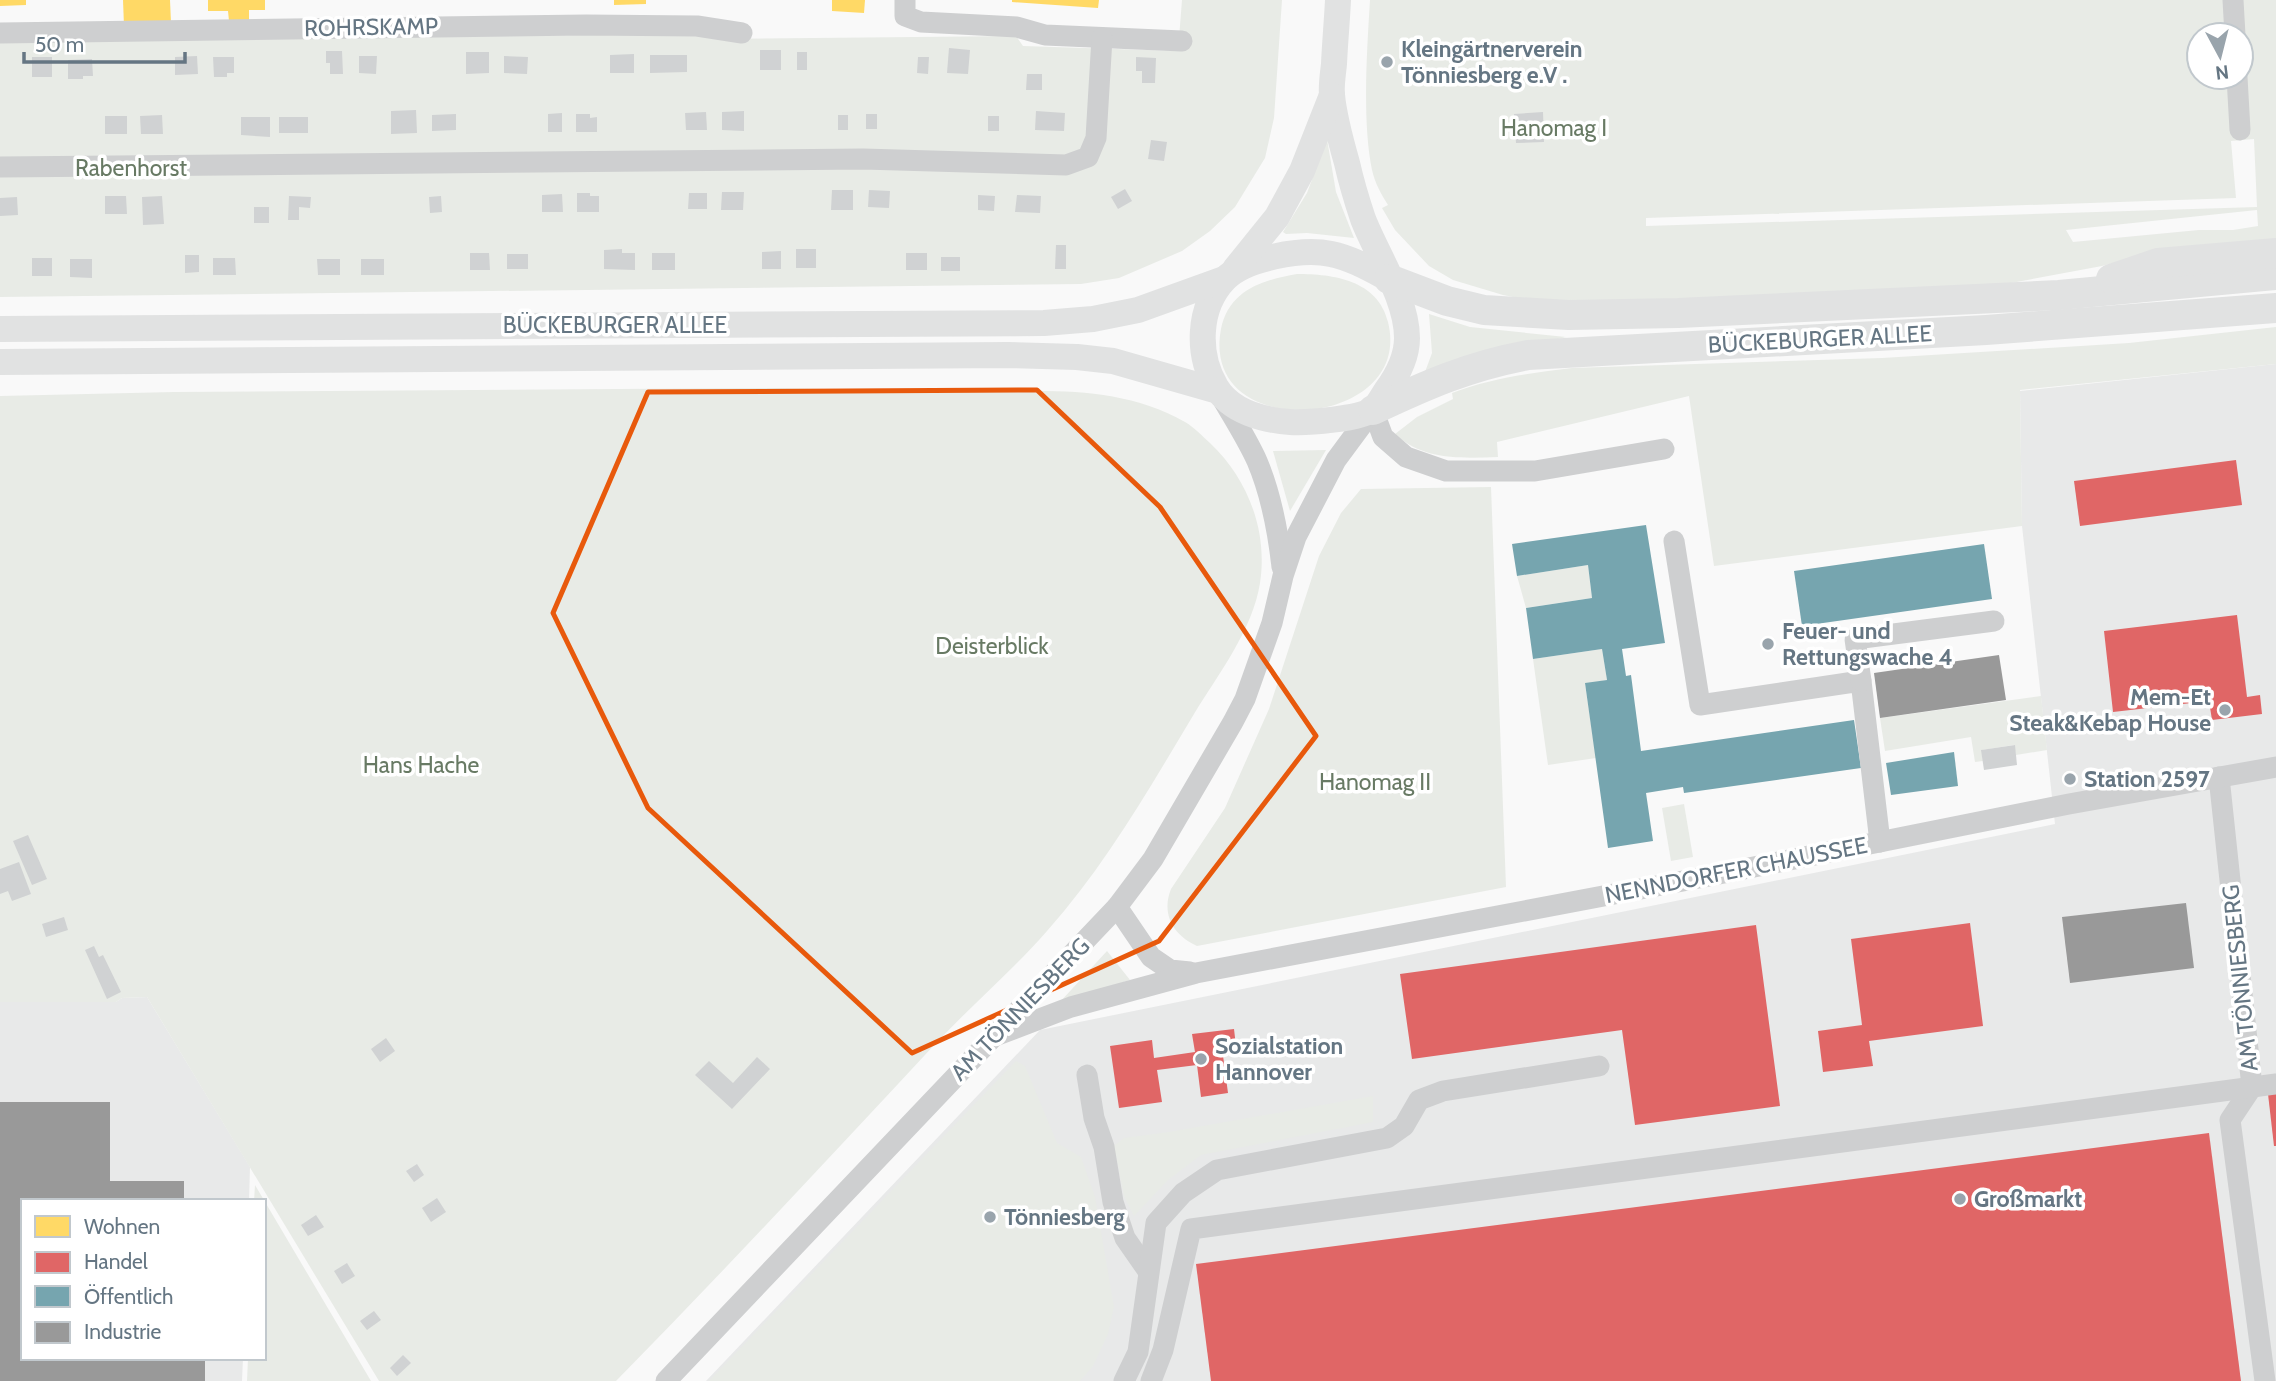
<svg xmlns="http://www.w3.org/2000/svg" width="2276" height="1381" viewBox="0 0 2276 1381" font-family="Cabin,sans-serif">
<rect width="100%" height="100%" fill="#f9f9f9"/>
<g fill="#e8e9e9">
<polygon points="2276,364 2276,1381 706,1381 1040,1030 2055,824 2022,526 2020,391"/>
<polygon points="147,997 250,1167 249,1201 23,1201 23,1358 243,1358 242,1381 0,1381 0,1002 116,1002 122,998"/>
</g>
<g fill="#e8ebe6" fill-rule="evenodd">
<polygon points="1182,0 1282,0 1274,118 1265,158 1235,207 1210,231 1182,251 1119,278 1081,284 0,297 0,41 694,34 714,39 1016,36 1023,46 1178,51"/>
<path d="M1370,0H2276V239L2132,258L2102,266L1995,286L1652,301L1529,300L1503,295L1453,280L1429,266L1395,230L1382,208L1388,205C1381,194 1375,183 1372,170C1362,121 1367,50 1370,0ZM2199,35H2241V77H2199ZM2254,139L2257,207L1646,226V218L2236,198L2231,141ZM2257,210L2258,226L2233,230H2199L2073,242L2066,230Z"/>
<polygon points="1327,139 1336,192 1354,238 1307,233 1286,234 1283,232 1307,193"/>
<path d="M1297,274C1333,274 1378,280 1388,322C1415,430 1199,446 1221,329C1229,290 1263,280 1297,274Z"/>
<polygon points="1429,314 1470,327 1566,337 1425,372 1432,353"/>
<path d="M2276,327V364L2020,390L2022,526L1714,566L1689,396L1497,442L1498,457C1462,458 1424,461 1395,434L1417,417L1453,399L1452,393C1491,378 1531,373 1572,368L1882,358L2129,343Z"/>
<path d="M780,388C840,389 900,391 960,392C1037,392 1115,382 1185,422C1194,427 1202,436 1210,443C1248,479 1268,531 1260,583C1253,629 1218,675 1194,714C1149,789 1105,866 1047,931C1013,970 973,1004 937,1042C831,1156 725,1270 616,1381H379L147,997L122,998L116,1002H0V396L174,392Z"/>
<polygon points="1326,450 1290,511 1273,451"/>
<path d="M1491,487L1506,887L1197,946C1173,935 1161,914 1171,889L1225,808L1269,709L1319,556L1341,513L1361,489Z"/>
<polygon points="1588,565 1592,598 1526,608 1517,576"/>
<polygon points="1602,649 1607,680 1585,684 1596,758 1548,765 1533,659"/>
<polygon points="2041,696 2047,750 2016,755 2014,745 1982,750 1983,761 1975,762 1971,737 1885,751 1880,718"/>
<polygon points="1684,804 1693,857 1671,861 1662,808"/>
<polygon points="1107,951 1130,980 1060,1002"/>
<polygon points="1016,1061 1025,1066 1057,1143 1081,1157 1095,1197 1114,1307 1108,1334 1093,1366 1080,1381 709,1381"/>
<polygon points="1373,1096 1373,1122 1201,1155 1168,1180 1134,1216 1124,1196 1114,1146 1124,1138 1169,1132"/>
<polygon points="255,1185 371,1381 247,1381 248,1358 264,1358 264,1201 254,1201"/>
</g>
<g fill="#ffd966">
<polygon points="0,0 26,0 26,5 0,6"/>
<polygon points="123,0 170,0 171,23 124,26"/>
<polygon points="208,0 265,0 265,10 249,10 249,21 229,21 228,11 208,11"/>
<polygon points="614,0 646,0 646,4 614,5"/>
<polygon points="832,0 865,0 864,13 832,11"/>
<polygon points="1012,0 1099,0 1098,8 1012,2"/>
</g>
<g fill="#e06666">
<polygon points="2236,460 2242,505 2080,526 2074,481"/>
<polygon points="2237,615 2247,697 2260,695 2262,714 2212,720 2209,701 2113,712 2104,631"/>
<polygon points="1970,923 1983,1026 1869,1041 1873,1066 1823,1072 1818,1031 1862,1025 1851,939"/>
<polygon points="1756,925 1780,1106 1635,1125 1622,1030 1412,1059 1400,974"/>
<polygon points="1234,1029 1236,1046 1222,1048 1228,1093 1201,1097 1197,1065 1157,1070 1162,1102 1119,1108 1110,1046 1152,1040 1154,1058 1195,1052 1192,1034"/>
<polygon points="2276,1093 2276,1146 2274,1146 2268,1094"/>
<polygon points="2209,1133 2241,1381 1211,1381 1196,1264"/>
</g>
<g fill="#76a5af">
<polygon points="1646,525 1665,643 1622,649 1626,676 1631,675 1641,751 1854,720 1861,768 1684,793 1683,787 1646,793 1653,841 1608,848 1585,683 1607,680 1602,649 1533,659 1526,608 1592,598 1588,565 1517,576 1512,544"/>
<polygon points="1984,544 1992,599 1802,626 1794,571"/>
<polygon points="1954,752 1958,786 1891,795 1886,763"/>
</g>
<g fill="#999">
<polygon points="1999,655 2006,700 1880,718 1874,673"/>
<polygon points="2186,903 2194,968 2070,983 2062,917"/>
<polygon points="0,1102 110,1102 110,1181 184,1181 184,1201 23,1201 23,1358 205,1358 205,1381 0,1381"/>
</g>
<g fill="#d0d2d3">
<polygon points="949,48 970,50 968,74 947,73"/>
<rect x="760" y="50" width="21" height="20"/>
<polygon points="326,51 342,51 343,74 330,74 330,63 326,63"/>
<polygon points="466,52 489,52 489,73 466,74"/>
<rect x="797" y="52" width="10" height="18"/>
<polygon points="634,54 634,73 610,73 610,55"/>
<polygon points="650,55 687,55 687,72 650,73"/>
<polygon points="197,56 198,74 175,75 175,57"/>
<polygon points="359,56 377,56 376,74 359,73"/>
<polygon points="504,56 528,57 527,74 504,73"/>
<rect x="32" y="57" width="20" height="20"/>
<polygon points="213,57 234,57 234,73 227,73 227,77 214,77"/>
<polygon points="918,57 929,57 928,74 917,73"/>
<polygon points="1136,57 1156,58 1155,83 1142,83 1142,71 1136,71"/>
<polygon points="92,59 93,76 83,76 83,79 68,79 68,60"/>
<polygon points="1027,74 1042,74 1042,90 1026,90"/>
<polygon points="416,110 417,133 391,134 391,111"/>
<polygon points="744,111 744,131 722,130 722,112"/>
<polygon points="1036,111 1065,113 1064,131 1035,130"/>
<polygon points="706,112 707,130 686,130 685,113"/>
<polygon points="1543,112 1544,142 1516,143 1514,114"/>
<polygon points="562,113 562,132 548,132 548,114"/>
<polygon points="456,114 456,130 432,131 432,115"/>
<polygon points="576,114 590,114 590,118 597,117 597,132 576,132"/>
<rect x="866" y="114" width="11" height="15"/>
<polygon points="162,115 163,134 141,134 140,116"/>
<rect x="838" y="115" width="10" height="15"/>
<rect x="105" y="116" width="22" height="18"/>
<rect x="988" y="116" width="11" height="15"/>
<polygon points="241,117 270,117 270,137 241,135"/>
<rect x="279" y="117" width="29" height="16"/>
<polygon points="1151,140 1167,142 1164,161 1148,159"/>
<polygon points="1125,189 1132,201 1118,209 1111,197"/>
<polygon points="832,190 853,190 853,210 831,210"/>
<polygon points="869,190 890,191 889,208 868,207"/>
<polygon points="722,192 744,192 743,210 721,210"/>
<polygon points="577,193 590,193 590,196 599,196 599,212 577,212"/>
<polygon points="689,193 707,193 707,209 688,209"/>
<polygon points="562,194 563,212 542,212 542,195"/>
<polygon points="978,195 995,196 994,211 978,210"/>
<polygon points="1017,195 1041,196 1040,213 1015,212"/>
<polygon points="105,196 126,196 127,214 105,214"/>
<polygon points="162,196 164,224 143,225 142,197"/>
<polygon points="289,196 311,197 310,208 299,207 299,220 288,220"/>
<polygon points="441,196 442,212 430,213 429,197"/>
<polygon points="17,197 18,215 0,216 0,198"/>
<rect x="254" y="207" width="15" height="16"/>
<polygon points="1056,245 1066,245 1066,269 1055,269"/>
<polygon points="622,249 622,253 635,253 635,270 604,269 604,250"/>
<rect x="796" y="249" width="20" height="19"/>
<polygon points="781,251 781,269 762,269 762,252"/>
<polygon points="470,253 489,253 490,270 470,270"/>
<rect x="652" y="253" width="23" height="17"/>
<rect x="906" y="253" width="21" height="17"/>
<rect x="507" y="254" width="21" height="15"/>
<polygon points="185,255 199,255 199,272 185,273"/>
<rect x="941" y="257" width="19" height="14"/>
<rect x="32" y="258" width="20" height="18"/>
<polygon points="213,258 235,258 236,275 213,275"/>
<polygon points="70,259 92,259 92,278 70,277"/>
<polygon points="317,259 340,259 340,275 318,275"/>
<rect x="361" y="259" width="23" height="16"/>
<polygon points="2015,745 2017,765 1984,770 1981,750"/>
<polygon points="28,835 47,879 32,885 13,841"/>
<polygon points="19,862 31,894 12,901 8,891 0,894 0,869"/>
<polygon points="64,917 68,930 46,937 42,924"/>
<polygon points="94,946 99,957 103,955 121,992 107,999 85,950"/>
<polygon points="386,1038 395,1051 380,1062 371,1049"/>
<polygon points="757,1057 770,1069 732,1109 695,1075 709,1061 733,1083"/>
<polygon points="417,1164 424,1175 414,1182 406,1171"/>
<polygon points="437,1198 446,1212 431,1222 422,1208"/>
<polygon points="316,1215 324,1227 308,1236 301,1225"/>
<polygon points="347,1263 355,1276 342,1284 334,1271"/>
<polygon points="374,1311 381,1320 367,1330 360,1321"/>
<polygon points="403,1355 411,1363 397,1376 390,1368"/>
</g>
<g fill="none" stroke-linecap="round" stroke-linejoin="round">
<g stroke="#cecfd0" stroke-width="21">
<polyline points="905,0 905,16 921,22 1017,27 1045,35 1182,41"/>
<polyline points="2233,0 2235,35"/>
<polyline points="0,33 586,25 697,26 742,33"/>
<polyline points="2237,77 2240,130"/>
<polyline points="0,167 863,159 1066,165 1088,157 1096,138 1102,38"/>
<path d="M1222,398C1234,419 1247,439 1257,461C1271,494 1278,531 1282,567"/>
<polyline points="1373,410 1383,437 1406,457 1446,471 1535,471 1664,449"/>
<polyline points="1674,541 1700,705 1861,681 1880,842"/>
<polyline points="1861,681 1855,639 1994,621"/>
<polyline points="2219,777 2252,1087 2230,1120 2265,1381"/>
<polyline points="1117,907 1151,957 1170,970 1190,972"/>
<polyline points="995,1036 1071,1007 1196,973 1704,877 2069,804 2276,767"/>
<polyline points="1087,1075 1094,1118 1104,1147 1113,1202 1125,1238 1148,1271"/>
<polyline points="666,1381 1117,907 1153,859 1233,722 1245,699 1272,623 1283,576 1296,537 1336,460 1373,410"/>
<polyline points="1124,1381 1138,1352 1156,1223 1183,1193 1217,1170 1387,1138 1404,1126 1419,1100 1443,1091 1599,1066"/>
<polyline points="1151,1381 1163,1350 1191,1229 2276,1084"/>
</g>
<g stroke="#e1e2e2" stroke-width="26">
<path d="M1338,0C1337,21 1335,42 1334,64C1333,74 1331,85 1332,95C1334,117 1341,142 1347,163C1351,181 1357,201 1363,219C1377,255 1407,299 1407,338C1407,357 1397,376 1386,391C1382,397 1378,405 1373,409C1361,419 1307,423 1290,422C1264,420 1231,412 1216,387C1197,355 1197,308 1225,279C1245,258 1303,248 1331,254C1351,258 1370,269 1389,279"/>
<polyline points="1235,269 1277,217 1302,171 1332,95"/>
<polyline points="0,329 1044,323 1093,319 1138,310 1224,279"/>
<polyline points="0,362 1008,355 1077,357 1113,361 1218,391"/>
</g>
<g stroke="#e1e2e2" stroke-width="30">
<polyline points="1389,279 1447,301 1484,310 1569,315 1678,313 2059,295 2276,275"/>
<polyline points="2111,279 2158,263 2276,253"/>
<path d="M1373,410C1426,385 1469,366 1528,355L1986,330L2276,308"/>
</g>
</g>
<path fill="none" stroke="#e8590c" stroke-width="5" stroke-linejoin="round" d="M1037,390L1160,507L1316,736L1159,941L912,1053L648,808L553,613L648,392Z"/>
<g fill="#99a4ac" stroke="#fff" stroke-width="2.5">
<circle cx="1387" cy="62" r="7"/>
<circle cx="1768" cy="644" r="7"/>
<circle cx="2225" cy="710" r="7"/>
<circle cx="2070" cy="779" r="7"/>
<circle cx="1201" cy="1059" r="7"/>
<circle cx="1960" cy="1199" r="7"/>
<circle cx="990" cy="1217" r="7"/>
</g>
<g text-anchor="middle" stroke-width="7" stroke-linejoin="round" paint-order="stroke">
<g font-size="23" fill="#657683" stroke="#fff">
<text transform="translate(371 27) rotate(-1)" y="8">ROHRSKAMP</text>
<text x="615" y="333">BÜCKEBURGER ALLEE</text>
<text transform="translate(1820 339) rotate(-3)" y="8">BÜCKEBURGER ALLEE</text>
<text transform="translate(1736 870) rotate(-11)" y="8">NENNDORFER CHAUSSEE</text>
<text transform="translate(2240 978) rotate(-96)" y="8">AM TÖNNIESBERG</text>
<text transform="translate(1020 1009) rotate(-46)" y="8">AM TÖNNIESBERG</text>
</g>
<g font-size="23" font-weight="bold" fill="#657683" stroke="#fff" text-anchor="start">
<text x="1401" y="57">Kleingärtnerverein<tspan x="1401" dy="26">Tönniesberg e.V .</tspan></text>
<text x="1782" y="639">Feuer- und<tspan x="1782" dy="26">Rettungswache 4</tspan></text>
<text x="2211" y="705" text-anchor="end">Mem-Et<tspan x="2211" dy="26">Steak&amp;Kebap House</tspan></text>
<text x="2084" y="787">Station 2597</text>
<text x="1215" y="1054">Sozialstation<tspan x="1215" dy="26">Hannover</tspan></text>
<text x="1974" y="1207">Großmarkt</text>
<text x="1004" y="1225">Tönniesberg</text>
</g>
<g font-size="23" fill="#687a64" stroke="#fff">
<text x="1554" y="136">Hanomag I</text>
<text x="131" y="176">Rabenhorst</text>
<text x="992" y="654">Deisterblick</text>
<text x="421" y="773">Hans Hache</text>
<text x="1375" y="790">Hanomag II</text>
</g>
</g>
<rect x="21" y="1199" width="245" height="161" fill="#ffffff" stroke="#c1c8cd" stroke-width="2"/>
<rect x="35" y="1216" width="35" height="21" fill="#ffd966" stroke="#c1c8cd" stroke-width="2"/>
<text x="84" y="1234" font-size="21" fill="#657683">Wohnen</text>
<rect x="35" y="1252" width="35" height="21" fill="#e06666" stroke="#c1c8cd" stroke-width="2"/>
<text x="84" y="1269" font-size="21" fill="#657683">Handel</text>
<rect x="35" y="1286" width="35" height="21" fill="#76a5af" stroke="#c1c8cd" stroke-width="2"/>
<text x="84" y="1304" font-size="21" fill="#657683">Öffentlich</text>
<rect x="35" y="1322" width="35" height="21" fill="#999999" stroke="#c1c8cd" stroke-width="2"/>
<text x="84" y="1339" font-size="21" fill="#657683">Industrie</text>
<g transform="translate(2220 56) rotate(173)"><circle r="33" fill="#ffffff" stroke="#c1c8cd" stroke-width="2"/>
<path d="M0-5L12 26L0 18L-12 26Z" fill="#99a4ac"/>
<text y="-10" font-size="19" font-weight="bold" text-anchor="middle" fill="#657683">N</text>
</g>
<path d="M24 52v10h161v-10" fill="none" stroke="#657683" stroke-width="3.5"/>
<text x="35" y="52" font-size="21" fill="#657683" stroke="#ffffff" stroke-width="5" paint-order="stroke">50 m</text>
</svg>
